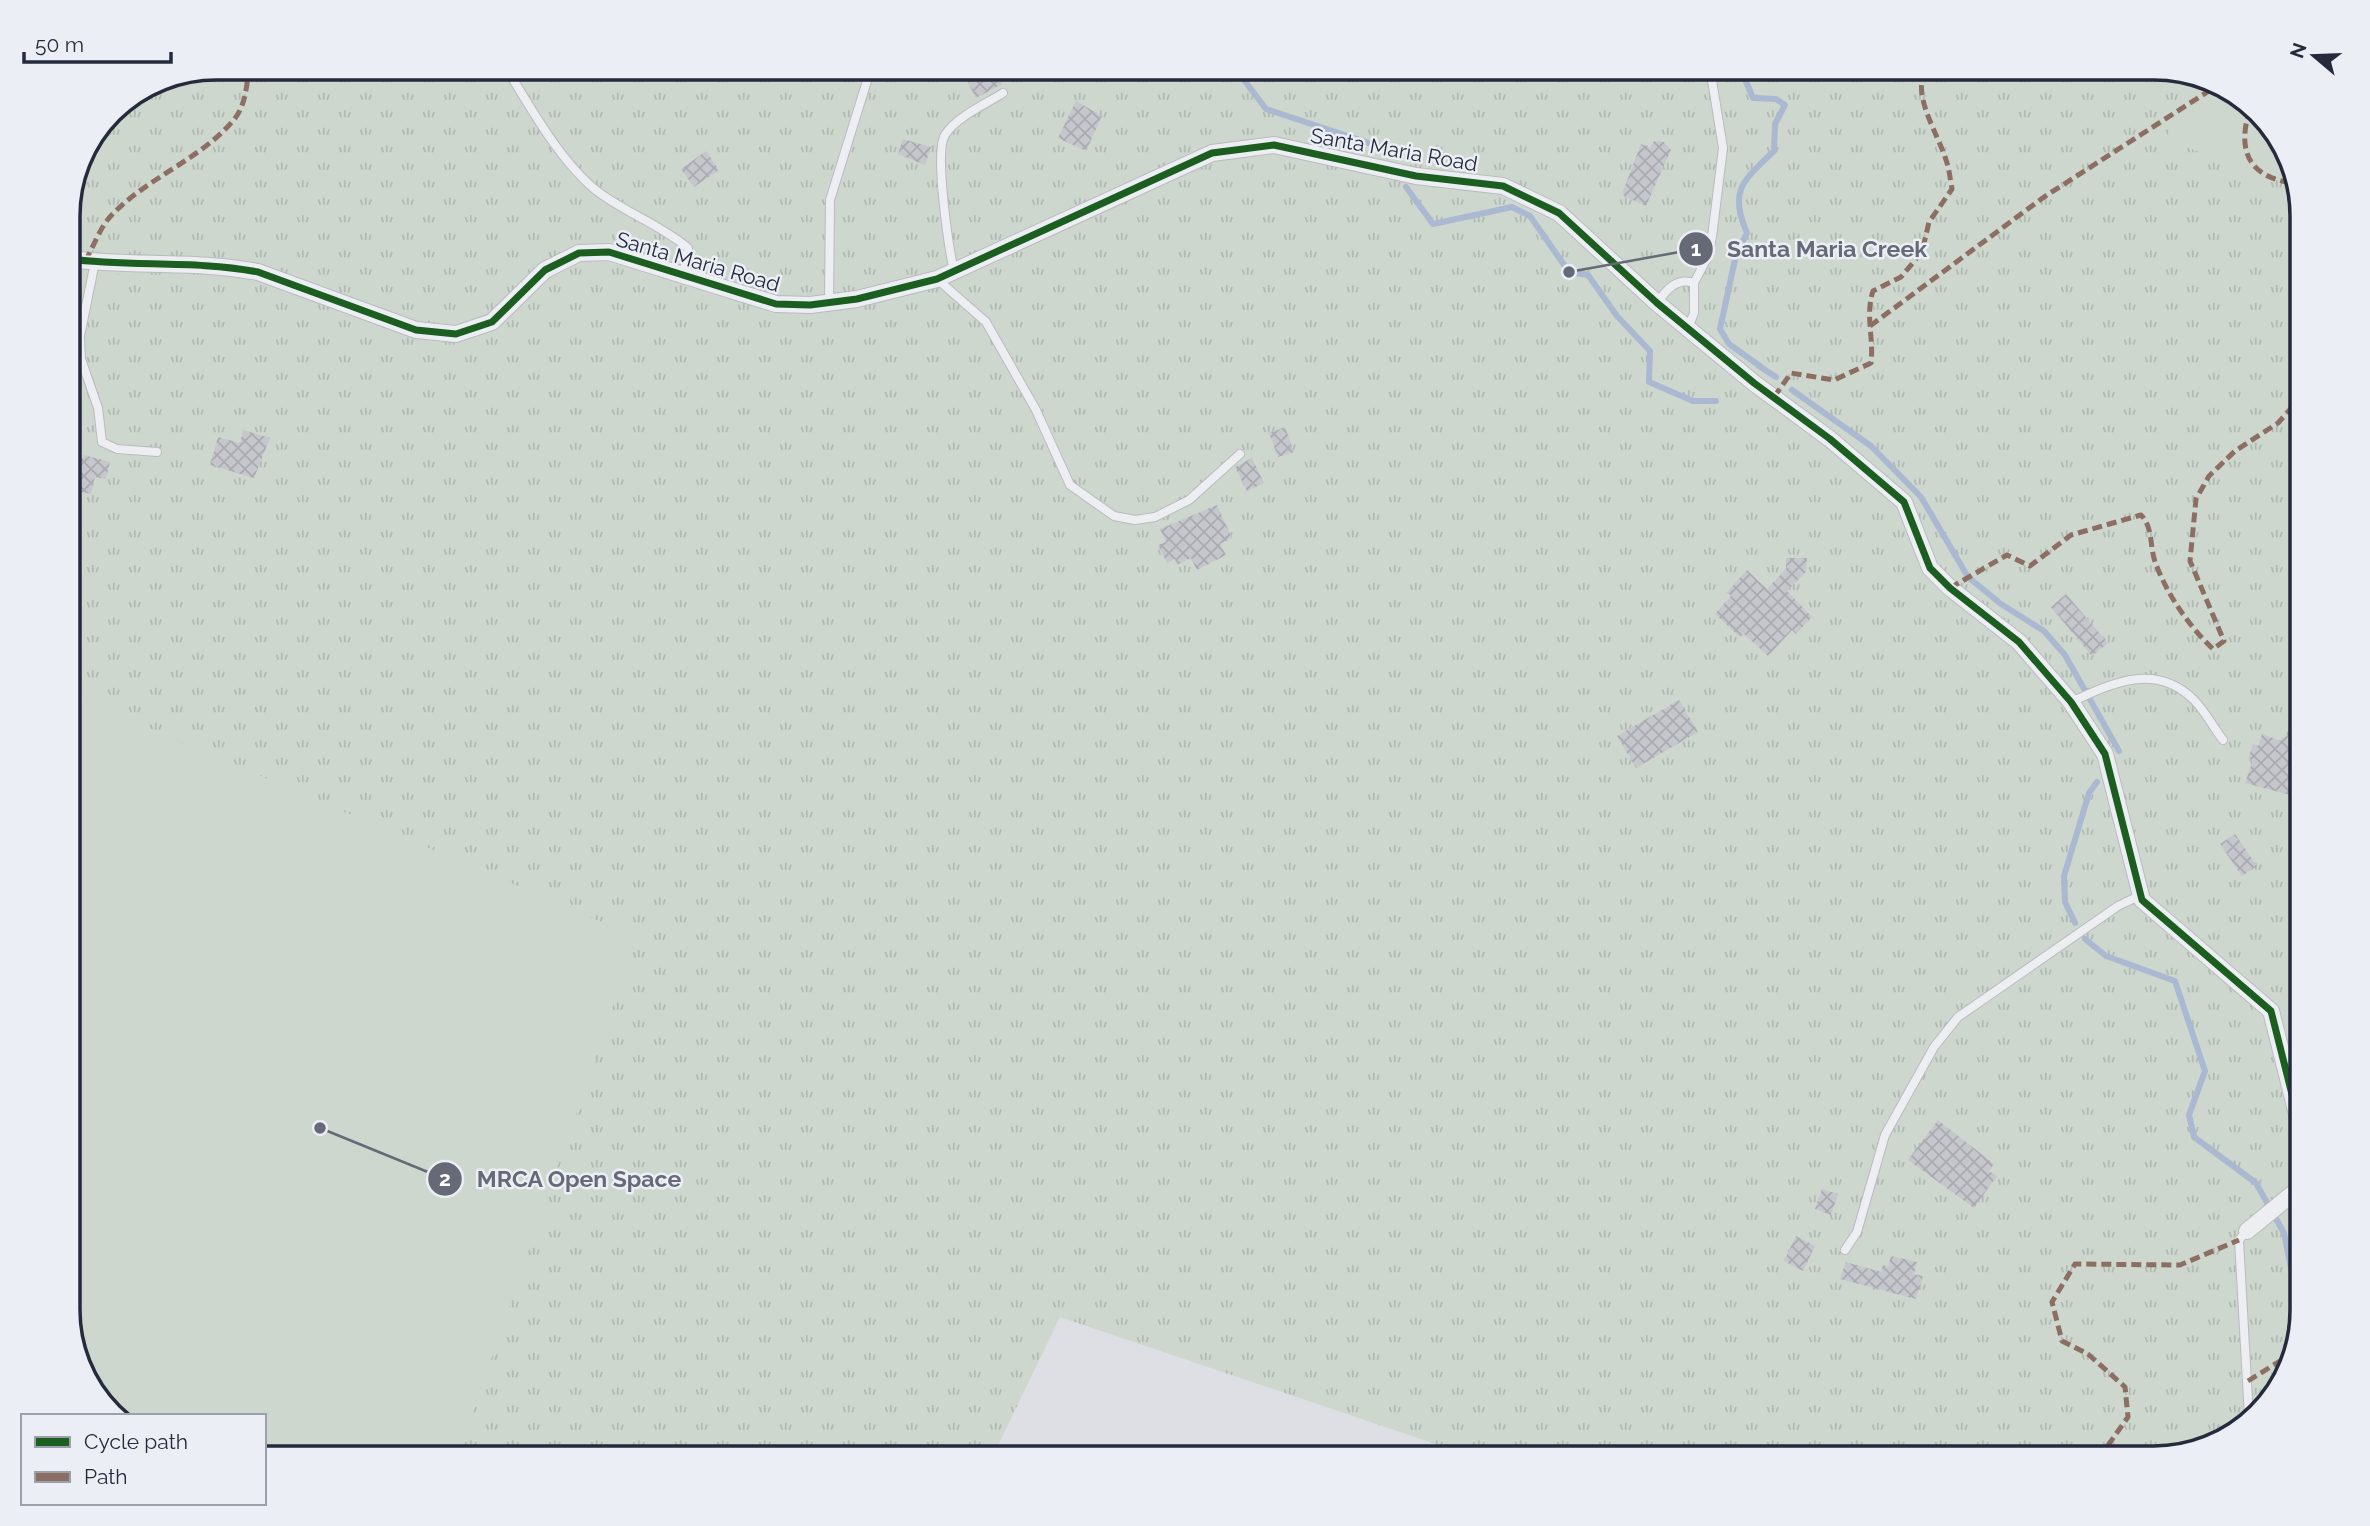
<svg xmlns="http://www.w3.org/2000/svg" width="2370" height="1526" viewBox="0 0 2370 1526" font-family="Raleway,sans-serif">
<defs>
<pattern id="grass-tufts" width="24" height="20" patternUnits="userSpaceOnUse" patternTransform="scale(1.75)"><rect width="24" height="20" fill="#cdd7ce"/><path d="M3 7l-1-3M5 7V3M7 7l1-3M15 17l-1-3M17 17v-4M19 17l1-3" fill="none" stroke="#b0b9b2"/></pattern>
<pattern id="building-cross-hatch" width="8" height="8" patternUnits="userSpaceOnUse" patternTransform="scale(1.75)"><rect width="8" height="8" fill="#c6c7cc"/><path d="M0 0l8 8M0 8l8-8" fill="none" stroke="#aaabb0"/></pattern>
</defs>
<rect width="100%" height="100%" fill="#dedfe4"/>
<polygon fill="url(#grass-tufts)" points="217,68 2153,68 2235,93 2282,143 2302,217 2302,1309 2277,1391 2227,1438 2153,1458 1477,1458 1060,1317 992,1458 264,1458 264,1416 119,1416 88,1384 69,1318 69,208 80,160 112,112 160,79"/>
<g fill="#cdd7ce">
<polygon points="2187,79 2235,93 2282,143 2293,185 2166,140"/>
<polygon points="95,259 132,259 69,327 69,286"/>
<polygon points="69,694 637,937 457,1458 264,1458 264,1416 119,1416 88,1384 69,1318"/>
</g>
<g fill="none" stroke-linecap="round" stroke-linejoin="round">
<g stroke="#aab8d1" stroke-width="6">
<polyline points="1235,68 1266,109 1387,149"/>
<path d="M1746,68L1744,77L1753,98L1776,99L1785,105L1775,124L1774,151C1744,180 1728,190 1747,233L1736,255L1720,329L1729,344L1760,366"/>
<polyline points="1406,187 1433,224 1512,207 1530,216 1569,272 1588,275 1617,316 1650,351 1649,382 1693,401 1716,401"/>
<polyline points="1759,366 1776,377"/>
<polyline points="1792,390 1871,446 1921,497 1968,577 2001,604 2044,631 2065,655 2119,751"/>
<polyline points="2075,923 2065,902 2064,876 2089,793 2097,782"/>
<polyline points="2085,939 2106,956 2175,981 2205,1071 2189,1115 2194,1137 2256,1183 2284,1233 2291,1268 2302,1278"/>
</g>
</g>
<g fill="url(#building-cross-hatch)">
<polygon points="969,68 994,68 1002,84 976,98 966,79 972,76"/>
<polygon points="1076,101 1102,116 1086,151 1058,138"/>
<polygon points="903,139 931,147 925,165 898,154"/>
<polygon points="1654,141 1664,142 1671,150 1646,206 1624,196 1623,191 1641,144 1650,148"/>
<polygon points="706,151 719,170 694,187 681,169"/>
<polygon points="1285,427 1294,452 1278,457 1269,433"/>
<polygon points="243,430 270,438 254,478 210,465 218,437 240,443"/>
<polygon points="71,455 83,458 84,455 110,462 106,479 95,477 91,494 69,489"/>
<polygon points="1252,458 1264,483 1247,491 1235,467"/>
<polygon points="1217,505 1232,538 1220,544 1226,555 1197,570 1191,558 1177,565 1175,559 1167,563 1158,545 1166,542 1160,529"/>
<polygon points="1786,558 1807,558 1806,572 1787,591 1812,617 1796,634 1792,630 1768,656 1744,634 1740,637 1715,614 1731,596 1727,592 1747,570 1767,589 1786,569"/>
<polygon points="2066,594 2108,643 2092,656 2051,607"/>
<polygon points="2299,696 2302,696 2302,747 2292,774 2296,776 2290,795 2245,783 2253,760 2248,759 2253,744 2258,746 2262,734 2281,741 2282,737 2285,738"/>
<polygon points="1679,700 1698,732 1636,768 1617,736"/>
<polygon points="2235,834 2257,866 2242,876 2220,844"/>
<polygon points="1938,1120 1994,1164 1989,1171 1997,1176 1974,1208 1908,1160"/>
<polygon points="1822,1189 1838,1194 1831,1215 1815,1209"/>
<polygon points="1796,1236 1815,1246 1803,1271 1784,1261"/>
<polygon points="1891,1256 1917,1262 1914,1274 1923,1276 1916,1299 1840,1279 1846,1262 1881,1272 1883,1265 1888,1267"/>
</g>
<g fill="none" stroke-linecap="round" stroke-linejoin="round">
<defs>
<g id="lane">
<path d="M506,68C531,108 557,156 592,187C620,211 657,222 688,248L683,275"/>
<polyline points="95,262 80,336 81,359 98,408 102,442 117,449 157,452"/>
<path d="M954,271C949,249 934,152 945,135C956,117 986,104 1003,93"/>
<polyline points="937,279 986,322 1036,410 1070,485 1114,516 1135,520 1155,517 1189,500 1240,454"/>
<path d="M1657,303C1666,290 1677,277 1694,283L1708,256L1712,237L1723,148L1710,68"/>
<polyline points="829,304 830,200 871,68"/>
<polyline points="1688,328 1694,313 1694,283"/>
<path d="M2071,702C2111,684 2155,661 2194,700C2205,711 2213,727 2223,740"/>
<polyline points="2247,1231 2239,1240 2249,1418"/>
<polyline points="1845,1250 1857,1232 1885,1135 1934,1047 1958,1017 2118,906 2141,895"/>
</g>
<g id="street">
<path d="M69,259C131,267 196,260 258,272L416,330L456,334L492,322L545,270L579,253L609,252L776,304L810,305L857,299L937,279L1212,153L1274,145L1416,176L1503,186L1559,213L1657,303L1754,383L1830,439L1904,502L1930,568L1950,588L2019,642L2071,702L2105,754L2142,900L2271,1011L2302,1134"/>
<polyline points="2247,1231 2302,1186"/>
</g>
</defs>
<use href="#lane" stroke="#b9bbc0" stroke-width="10"/>
<use href="#street" stroke="#b9bbc0" stroke-width="18"/>
<use href="#lane" stroke="#edeef1" stroke-width="8"/>
<use href="#street" stroke="#edeef1" stroke-width="16"/>
<g stroke="#8d6e63" stroke-width="5" stroke-dasharray="10 5" stroke-linecap="butt">
<path d="M2250,109C2237,149 2247,177 2293,183"/>
<path d="M85,261C93,248 99,230 109,218C144,179 198,161 232,122C244,109 246,92 248,76L241,68"/>
<polyline points="1870,326 2044,197 2215,87"/>
<path d="M1774,397L1791,373L1834,380L1871,363C1874,338 1865,315 1873,291L1901,277L1922,252L1929,222L1952,189C1950,178 1949,167 1945,157C1937,132 1911,94 1926,68"/>
<path d="M1950,588L2007,555L2030,566L2071,535L2141,515C2154,528 2149,550 2157,567C2169,597 2189,626 2213,649L2224,641L2190,561L2196,499L2209,476L2235,451L2278,423L2302,396"/>
<polyline points="2248,1381 2288,1356"/>
<polyline points="2099,1458 2128,1417 2125,1387 2088,1354 2062,1341 2052,1302 2075,1264 2180,1265 2239,1240"/>
</g>
<defs>
<path id="cycleway" d="M69,259C131,267 196,260 258,272L416,330L456,334L492,322L545,270L579,253L609,252L776,304L810,305L857,299L937,279L1212,153L1274,145L1416,176L1503,186L1559,213L1657,303L1754,383L1830,439L1904,502L1930,568L1950,588L2019,642L2071,702L2105,754L2142,900L2271,1011L2302,1134"/>
</defs>
<use href="#cycleway" stroke="#ebeef4" stroke-width="11"/>
<use href="#cycleway" stroke="#1b5e20" stroke-width="7"/>
</g>
<g text-anchor="middle" stroke-width="5" stroke-linejoin="round" paint-order="stroke">
<g font-size="21" fill="#252b3d" stroke="#ebeef4">
<text transform="translate(1394 150) rotate(10)" y="7">Santa Maria Road</text>
<text transform="translate(698 262) rotate(16)" y="7">Santa Maria Road</text>
</g>
</g>
<path d="M0 0H2370V1526H0ZM216 80H2154A136 136 0 0 1 2290 216V1310A136 136 0 0 1 2154 1446H216A136 136 0 0 1 80 1310V216A136 136 0 0 1 216 80Z" fill="#ebeef4" fill-rule="evenodd"/>
<path fill="none" stroke="#252b3d" stroke-width="3.5" d="M216 80H2154A136 136 0 0 1 2290 216V1310A136 136 0 0 1 2154 1446H216A136 136 0 0 1 80 1310V216A136 136 0 0 1 216 80Z"/>
<path fill="none" stroke="#666a77" stroke-width="2.5" d="M1569 272L1696 249M320 1128L445 1179"/>
<g fill="#666a77" stroke="#ebeef4" stroke-width="2.5">
<circle cx="1569" cy="272" r="7"/>
<circle cx="320" cy="1128" r="7"/>
<circle cx="1696" cy="249" r="18"/>
<circle cx="445" cy="1179" r="18"/>
</g>
<g font-size="21" text-anchor="middle" font-weight="bold" fill="#fff">
<text x="1696" y="256">1</text>
<text x="445" y="1186">2</text>
</g>
<g font-size="23" text-anchor="middle" font-weight="bold" fill="#666a77" stroke="#ebeef4" stroke-width="5" stroke-linejoin="round" paint-order="stroke">
<text x="1827" y="257">Santa Maria Creek</text>
<text x="579" y="1187">MRCA Open Space</text>
</g>
<rect x="21" y="1414" width="245" height="91" fill="#ebeef4" stroke="#9ca0ab" stroke-width="2"/>
<rect x="35" y="1437" width="35" height="10" fill="#1b5e20" stroke="#9ca0ab" stroke-width="2"/>
<text x="84" y="1449" font-size="21" fill="#252b3d">Cycle path</text>
<rect x="35" y="1472" width="35" height="10" fill="#8d6e63" stroke="#9ca0ab" stroke-width="2"/>
<text x="84" y="1484" font-size="21" fill="#252b3d">Path</text>
<g transform="translate(2314 56) rotate(289)" stroke="#ebeef4" stroke-width="5" paint-order="stroke">
<path d="M0-5L12 26L0 18L-12 26Z" fill="#252b3d"/>
<text y="-10" font-size="19" font-weight="bold" text-anchor="middle" fill="#252b3d">N</text>
</g>
<path d="M24 52v10h147v-10" fill="none" stroke="#252b3d" stroke-width="3.5"/>
<text x="35" y="52" font-size="21" fill="#252b3d" stroke="#ebeef4" stroke-width="5" paint-order="stroke">50 m</text>
</svg>
